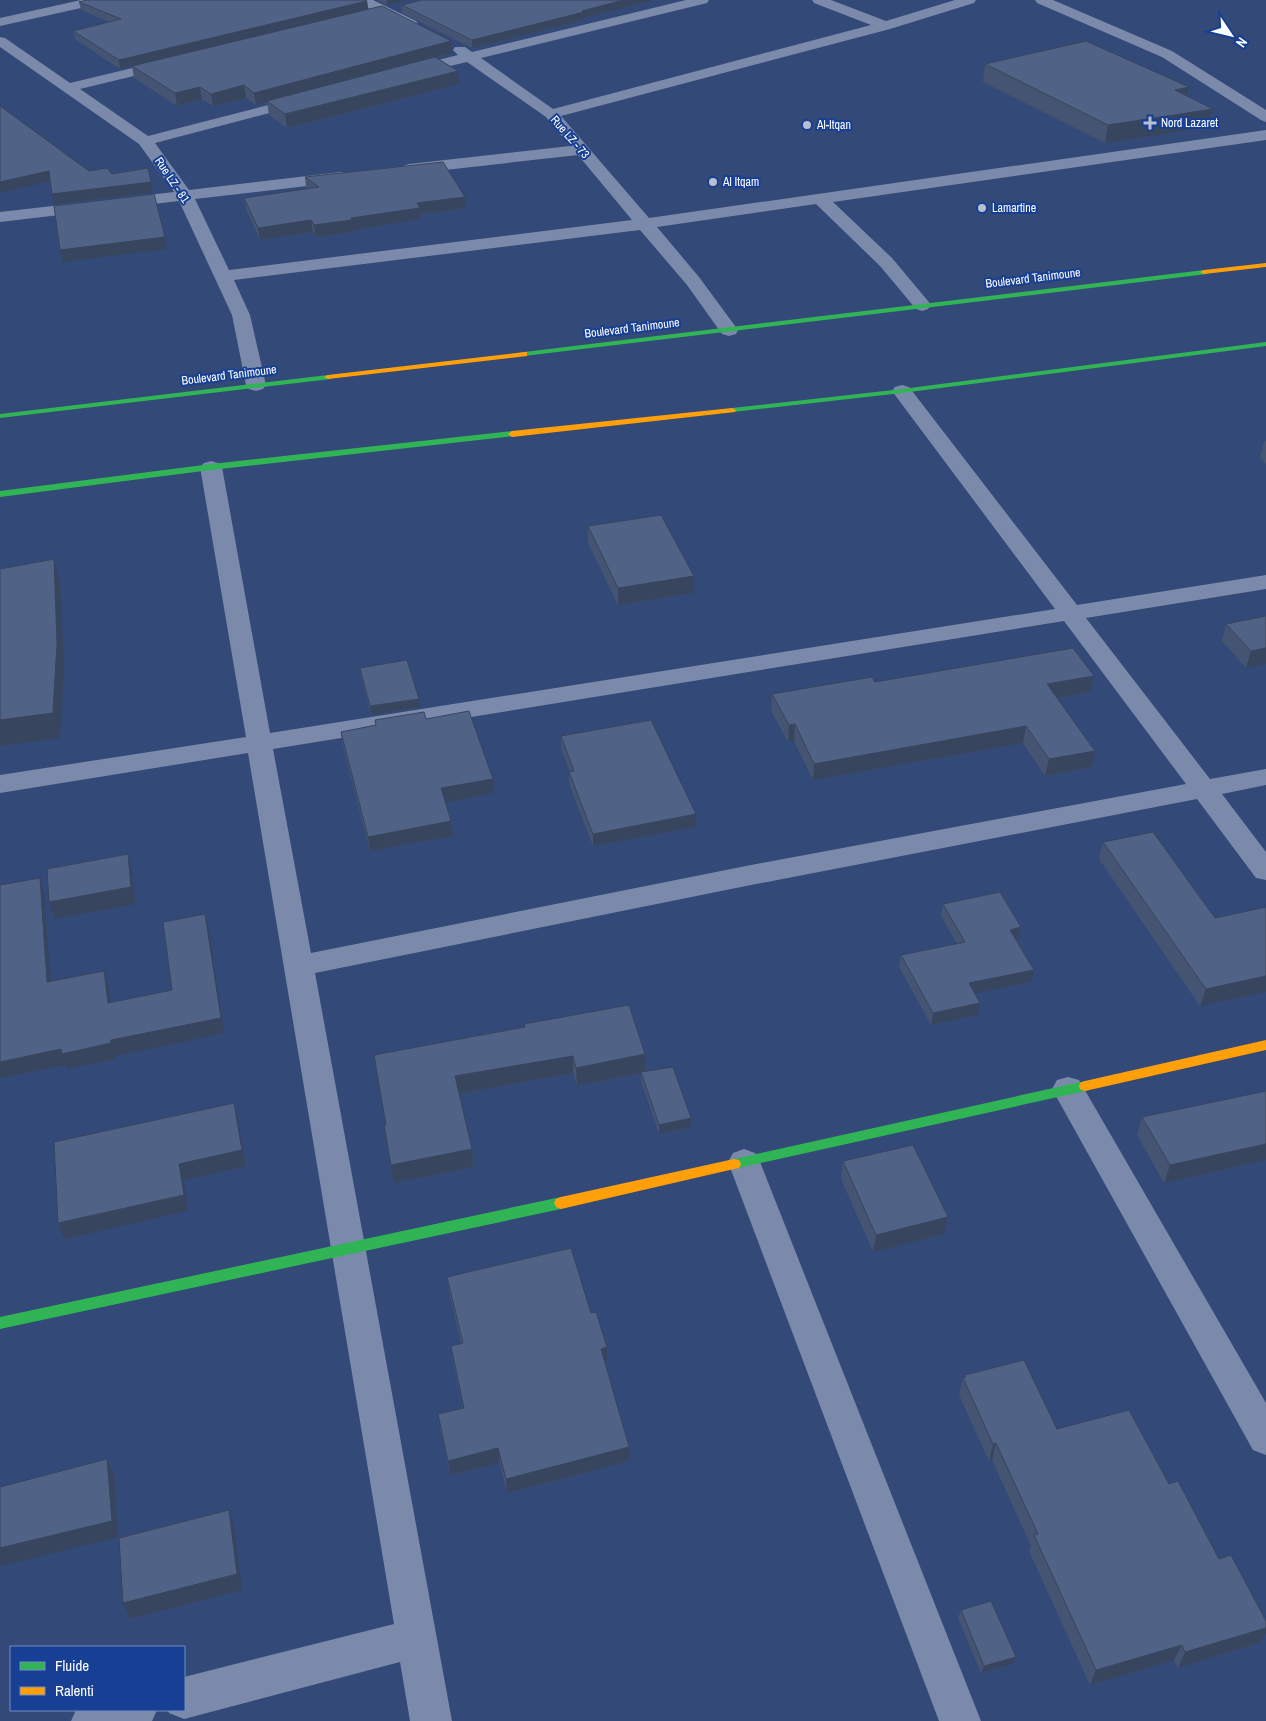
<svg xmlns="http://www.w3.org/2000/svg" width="1266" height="1721" viewBox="0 0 1266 1721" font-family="'Archivo Narrow',sans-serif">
<rect width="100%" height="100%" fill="#334977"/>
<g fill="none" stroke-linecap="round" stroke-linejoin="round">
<g fill="#7b8aaa" fill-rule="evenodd">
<polygon points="81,0 106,0 99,4 0,26 0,18"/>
<polygon points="356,0 373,0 416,21 418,24 416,27 406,27 358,3"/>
<polygon points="686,0 709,0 707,3 481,58 553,109 871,25 814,3 812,0 831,0 886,21 955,0 976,0 974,3 890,29 561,116 649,218 1266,130 1266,140 833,202 892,258 928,301 931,305 928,309 922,311 916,309 880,266 816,204 657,227 699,277 738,330 736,334 729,336 722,334 687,285 640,230 234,280 250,315 266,385 263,389 256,391 249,389 246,385 232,315 179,201 0,222 0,212 174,192 139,144 0,47 0,37 5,38 70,83 170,59 175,60 177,63 175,66 80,89 148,136 303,96 308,97 310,100 308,103 155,143 189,190 341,172 347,174 349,177 347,180 341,182 195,199 229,270 632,220 578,155 409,174 403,172 401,169 403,166 409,164 570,146 546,117 467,62 407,76 402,75 400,72 402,69 458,55 453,50 455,47 465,47 472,52"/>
<polygon points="1035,0 1053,0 1172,51 1266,110 1266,122 1261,120 1162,57 1037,3"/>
<path d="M902,385L909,387L1077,605L1266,575V589L1086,618L1210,779L1266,769V785L1222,794L1266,852V880L1256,878L1197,799L751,885L315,973L452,1721H410L400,1662L184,1719L169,1713L168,1710H184V1677L394,1624L248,753L0,793V775L246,737L200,467L204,463L211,461L218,463L222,467L270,733L1055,609L892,391L895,387ZM1064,621L1186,784L751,865L311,953L273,749Z"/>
<polygon points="1068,1077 1079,1080 1266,1403 1266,1455 1253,1450 1052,1089 1057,1080"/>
<polygon points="744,1149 755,1153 760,1162 981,1721 939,1721 728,1162 733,1153"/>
<polygon points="76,1710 157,1710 152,1721 71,1721"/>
</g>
<g fill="#30b455" fill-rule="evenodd">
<polygon points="1204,270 1208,272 1207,274 524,356 520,354 524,352"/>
<polygon points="1266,342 1266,346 902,393 732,412 728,410 732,408 902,389"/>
<polygon points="328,375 332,377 331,379 0,418 0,414"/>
<polygon points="512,431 515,432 515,436 211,470 0,497 0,491 211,464"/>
<polygon points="1085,1081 1090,1083 1091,1086 1090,1089 1085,1091 734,1169 729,1168 727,1164 729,1160 734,1159"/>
<polygon points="561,1197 566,1199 568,1203 566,1207 561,1209 0,1329 0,1317"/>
</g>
<g fill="#ff9f0a" fill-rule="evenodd">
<polygon points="1266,263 1266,267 1204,274 1200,272 1204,270"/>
<polygon points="524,352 527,352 527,356 328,379 324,377 328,375"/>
<polygon points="732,408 736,410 735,412 512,437 508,434 512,431"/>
<polygon points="1266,1040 1266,1050 1085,1091 1080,1089 1079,1086 1080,1083 1085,1081"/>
<polygon points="734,1159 739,1160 741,1164 739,1168 734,1169 561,1209 556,1207 554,1203 556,1199 561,1197"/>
</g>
</g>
<g fill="#455473">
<polygon points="377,0 407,0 387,5"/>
<polygon points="422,0 655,0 584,18 584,20 472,48 402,13 402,5"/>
<polygon points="367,1 368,9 452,53 436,58 458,71 459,84 287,128 269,115 267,102 256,105 246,98 213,106 202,99 177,106 134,78 132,66 120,69 75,39 73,31 109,22 81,10 79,2"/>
<polygon points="985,64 1189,87 1187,96 1213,109 1209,127 1105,143 983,82"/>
<polygon points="305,177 466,208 420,214 421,219 353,230 353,232 315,237 313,232 260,240 246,209 244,198 307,189 306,188"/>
<polygon points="1266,441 1266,464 1260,458 1264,442"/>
<polygon points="588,526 694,576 694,593 618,605 588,543"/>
<polygon points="1266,616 1246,668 1222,641 1226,624"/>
<polygon points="360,668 419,699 420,707 371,715 361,676"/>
<polygon points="875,682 1090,692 1058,698 1091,767 1045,776 1023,743 813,780 794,741 788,742 771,711 772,694"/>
<polygon points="426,719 494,793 446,802 451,821 453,836 370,851 343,746 341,732 376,726 375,720"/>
<polygon points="561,736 696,827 593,846 569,784 569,772 570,772 561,749"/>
<polygon points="1103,842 1215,918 1266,907 1200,1006 1099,859"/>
<polygon points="943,904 1018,939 1016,940 1031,982 975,993 978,1015 931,1025 899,967 901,955 957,944 941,916"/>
<polygon points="524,1024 645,1072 691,1118 691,1127 659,1134 641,1081 641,1073 577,1086 573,1073 459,1094 472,1149 473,1167 394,1183 384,1125 386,1125 374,1055 524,1027"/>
<polygon points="1266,1089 1266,1160 1164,1183 1137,1135 1142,1117 1265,1092"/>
<polygon points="843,1161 948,1217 944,1234 873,1252 841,1179"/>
<polygon points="447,1277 591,1313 607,1347 607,1362 605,1362 629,1447 629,1461 507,1493 500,1463 450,1475 440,1429 438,1414 463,1408 453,1361 451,1346 461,1344 449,1292"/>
<polygon points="965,1375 1057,1429 1169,1484 1261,1642 1178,1668 1174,1660 1090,1685 1029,1551 1031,1546 992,1460 989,1461 959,1395 963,1378 965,1378"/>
<polygon points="961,1610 1016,1657 1013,1664 981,1673 958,1618"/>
</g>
<g fill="#38455e">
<polygon points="61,0 72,0 62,2"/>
<polygon points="387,0 407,0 387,5"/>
<polygon points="624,0 655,0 584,18 584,20 472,48 472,40"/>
<polygon points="367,1 368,9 120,69 119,60"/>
<polygon points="451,41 452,53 268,102 267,101 267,102 256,105 254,93"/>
<polygon points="458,71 459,84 287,128 285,114"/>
<polygon points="244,85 246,98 213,106 211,94"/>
<polygon points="200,87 202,99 177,106 175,93"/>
<polygon points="1189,87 1185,104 1175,90"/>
<polygon points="1213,109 1209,127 1105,143 1108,125"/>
<polygon points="49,171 51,181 0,193 0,182"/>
<polygon points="151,182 153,192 54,204 52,194"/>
<polygon points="465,197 466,208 420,214 421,219 353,230 353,232 315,237 314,225 351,218 417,203"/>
<polygon points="311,220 313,232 260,240 258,228"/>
<polygon points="165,237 167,249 63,262 60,250"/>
<polygon points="54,559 60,582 64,668 60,738 0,746 0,720"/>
<polygon points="694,576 694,593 618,605 618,588"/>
<polygon points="1266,648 1266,664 1246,668 1251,651"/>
<polygon points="1094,676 1090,692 1044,700 1047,684"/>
<polygon points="419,699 420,707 371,715 370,706"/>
<polygon points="795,724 794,741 788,742 789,725"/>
<polygon points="1026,726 1023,743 813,780 814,764"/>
<polygon points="1095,751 1091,767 1045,776 1049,759"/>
<polygon points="493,779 494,793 443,803 441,788"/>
<polygon points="696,814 696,827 593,846 593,834"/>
<polygon points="451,821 453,836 370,851 368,837"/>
<polygon points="128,854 132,872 135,904 55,919 49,902"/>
<polygon points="40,878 44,894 52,997 47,982"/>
<polygon points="205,914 209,929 224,1033 116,1056 116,1059 67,1069 65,1065 0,1078 0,1062 61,1049 111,1040 221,1018"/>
<polygon points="1021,927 1018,939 1008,941 1010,930"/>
<polygon points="1034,970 1031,982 967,995 969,983"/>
<polygon points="104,971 109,986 112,1018 108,1003"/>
<polygon points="1266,976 1266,992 1200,1006 1206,989"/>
<polygon points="980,1003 978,1015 931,1025 933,1013"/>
<polygon points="645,1054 645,1072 577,1086 576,1068"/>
<polygon points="573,1056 573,1073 457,1094 455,1076"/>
<polygon points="234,1103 238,1119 246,1166 184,1180 188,1211 64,1239 58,1223 179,1164"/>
<polygon points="691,1118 691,1127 659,1134 659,1125"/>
<polygon points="1266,1144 1266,1160 1164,1183 1170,1165"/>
<polygon points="472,1149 473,1167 394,1183 391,1165"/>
<polygon points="948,1217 944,1234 873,1252 876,1235"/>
<polygon points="607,1347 607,1362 601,1363 601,1349"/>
<polygon points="996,1443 992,1460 989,1461 993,1444"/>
<polygon points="629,1447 629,1461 507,1493 506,1479"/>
<polygon points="498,1448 500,1463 450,1475 448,1461"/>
<polygon points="107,1459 114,1475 118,1537 0,1566 0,1548"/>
<polygon points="229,1510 234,1526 242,1590 130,1619 123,1603"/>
<polygon points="1266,1628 1266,1633 1261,1642 1178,1668 1185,1652"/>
<polygon points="1182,1645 1174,1660 1090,1685 1096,1670"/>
<polygon points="1016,1657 1013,1664 981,1673 984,1666"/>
</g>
<g fill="#506286" stroke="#38455e">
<polygon points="87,0 365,0 367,1 119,60 73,31 121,19 79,2"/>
<polygon points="422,0 624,0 582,11 584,12 472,40 402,5"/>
<polygon points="382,6 451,41 254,93 244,85 211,94 200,87 175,93 132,66"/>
<polygon points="1086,41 1189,87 1175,90 1213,109 1108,125 985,64"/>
<polygon points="435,57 458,71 285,114 267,101"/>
<polygon points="0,106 89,171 107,168 112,174 148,168 151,182 52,194 49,171 0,182"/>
<polygon points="443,162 465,197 417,203 420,208 351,218 352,220 314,225 311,220 258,228 244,198 319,187 305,177"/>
<polygon points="154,194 165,237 60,250 54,206"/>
<polygon points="661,515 694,576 618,588 588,526"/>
<polygon points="54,559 57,643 53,713 0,720 0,569"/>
<polygon points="1266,616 1266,648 1251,651 1226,624"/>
<polygon points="1073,648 1094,676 1047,684 1095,751 1049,759 1026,726 814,764 795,724 789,725 772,694 872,677 875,682"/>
<polygon points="407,660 419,699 370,706 360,668"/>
<polygon points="469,711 493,779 441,788 451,821 368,837 341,732 376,725 375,720 424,712 426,719"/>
<polygon points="651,720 696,814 593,834 569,772 574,771 561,736"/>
<polygon points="1153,832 1215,918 1266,907 1266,976 1206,989 1103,842"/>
<polygon points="128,854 131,887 49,902 47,869"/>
<polygon points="40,878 47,982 104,971 108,1003 172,990 163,922 205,914 221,1018 111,1040 111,1043 62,1054 61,1049 0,1062 0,885"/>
<polygon points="1000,892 1021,927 1010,930 1034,970 969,983 980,1003 933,1013 901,955 965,942 943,904"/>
<polygon points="629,1005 645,1054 576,1068 573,1056 455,1076 472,1149 391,1165 384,1125 386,1125 374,1055 525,1027 524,1024"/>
<polygon points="673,1067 691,1118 659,1125 641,1072"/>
<polygon points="1266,1091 1266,1144 1170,1165 1142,1117"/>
<polygon points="234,1103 242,1150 179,1164 184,1195 58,1223 54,1142"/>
<polygon points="913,1145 948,1217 876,1235 843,1161"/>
<polygon points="571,1248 591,1313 596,1312 607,1347 601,1349 629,1447 506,1479 498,1448 448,1461 438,1414 464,1408 451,1346 463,1343 447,1277"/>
<polygon points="1024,1360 1057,1429 1129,1410 1169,1484 1178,1481 1219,1559 1231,1555 1266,1621 1266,1628 1185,1652 1182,1645 1096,1670 1034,1535 1038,1534 996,1443 993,1444 963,1378 966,1377 965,1375"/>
<polygon points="107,1459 112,1521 0,1548 0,1487"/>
<polygon points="229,1510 237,1574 123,1603 119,1538"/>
<polygon points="991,1601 1016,1657 984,1666 961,1610"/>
</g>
<g fill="#b8bfcf" stroke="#173f93" stroke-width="2">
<path d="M1147.5 115.5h5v5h5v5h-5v5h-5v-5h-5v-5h5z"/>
<circle cx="807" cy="125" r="5"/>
<circle cx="713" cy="182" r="5"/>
<circle cx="982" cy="208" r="5"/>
</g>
<g text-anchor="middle" stroke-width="4" stroke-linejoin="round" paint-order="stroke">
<g font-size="12" fill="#fff" stroke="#173f93" text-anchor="start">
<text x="1161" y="127">Nord Lazaret</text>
<text x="817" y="129">Al-Itqan</text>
<text x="723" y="186">Al Itqam</text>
<text x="992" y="212">Lamartine</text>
</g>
<g font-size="12" fill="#fff" stroke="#173f93">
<text transform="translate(570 137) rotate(49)" y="4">Rue LZ - 73</text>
<text transform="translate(172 180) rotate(56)" y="4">Rue LZ - 81</text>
<text transform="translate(1033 278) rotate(-7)" y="4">Boulevard Tanimoune</text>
<text transform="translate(632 328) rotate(-7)" y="4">Boulevard Tanimoune</text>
<text transform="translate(229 375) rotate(-7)" y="4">Boulevard Tanimoune</text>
</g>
</g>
<rect x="10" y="1646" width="175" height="65" fill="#173f93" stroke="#748cbe"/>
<rect x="20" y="1662" width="25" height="8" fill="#30b455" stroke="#748cbe"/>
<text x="55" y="1671" font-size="15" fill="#ffffff">Fluide</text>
<rect x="20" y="1687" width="25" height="8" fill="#ff9f0a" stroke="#748cbe"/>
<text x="55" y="1696" font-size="15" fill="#ffffff">Ralenti</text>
<g transform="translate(1231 35) rotate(125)" stroke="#173f93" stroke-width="4" paint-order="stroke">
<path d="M0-4L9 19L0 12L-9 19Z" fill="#ffffff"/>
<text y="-8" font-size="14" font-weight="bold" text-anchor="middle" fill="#ffffff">N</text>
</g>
</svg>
